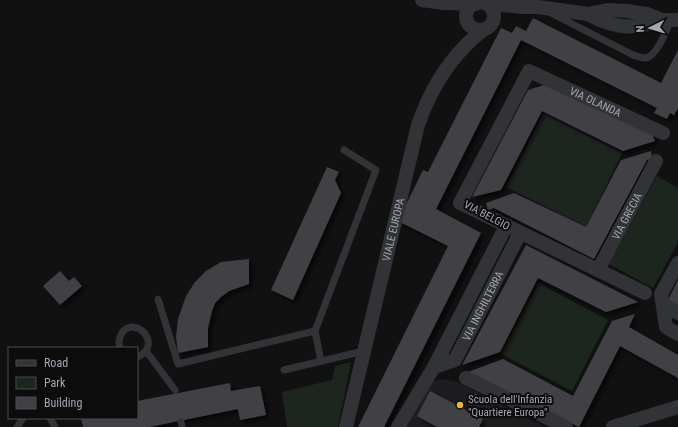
<svg xmlns="http://www.w3.org/2000/svg" width="678" height="427" viewBox="0 0 678 427" font-family="'Roboto Condensed',sans-serif">
<defs>
<filter id="shadow"><feDropShadow dx="3.5" dy="3.5" stdDeviation="2" flood-color="#0009"/></filter>
</defs>
<rect width="100%" height="100%" fill="#111112"/>
<polygon fill="#1d1d1f" points="444,379 457,382 545,427 406,427 432,381"/>
<g fill="#1d251f">
<polygon points="543,113 622,153 586,227 506,187"/>
<polygon points="657,176 678,188 678,242 653,288 609,264"/>
<polygon points="538,283 608,320 572,391 501,354"/>
<polygon points="351,362 338,427 287,427 282,392 332,380 335,366"/>
</g>
<g fill="#404145" filter="url(#shadow)">
<polygon points="533,18 661,83 678,50 678,108 674,115 670,113 667,119 654,113 657,108 521,40 436,209 481,233 384,427 358,427 448,246 398,221 423,170 428,172 501,28 512,33 516,26 526,31"/>
<polygon points="544,85 652,134 655,141 623,151 542,111 501,190 472,197 528,90"/>
<polygon points="651,151 652,159 647,160 594,259 494,208 488,210 486,203 514,193 586,227 621,160"/>
<polygon points="327,167 339,172 335,180 341,193 293,300 271,290"/>
<polygon points="526,245 638,302 606,312 538,278 500,352 462,365"/>
<polygon points="249,259 249,284 229,291 221,297 215,303 212,311 208,328 208,347 178,353 176,337 178,319 186,296 195,282 206,271 221,262"/>
<polygon points="60,271 69,281 74,277 82,286 60,305 43,286"/>
<polygon points="678,280 678,306 668,300"/>
<polygon points="635,314 629,327 678,355 678,378 620,346 579,427 468,372 503,359 573,396 612,321"/>
<polygon points="230,383 231,391 260,386 266,415 240,420 238,409 149,427 83,427 81,418 137,418 137,401"/>
<polygon points="430,391 483,419 479,427 437,427 417,416"/>
</g>
<g fill="none" stroke-linecap="round" stroke-linejoin="round">
<g stroke="#323337" stroke-width="7">
<path d="M549,12L633,55C637,56 642,58 646,58C657,56 667,29 671,20"/>
<polyline points="158,299 178,364 315,331 321,361"/>
<polyline points="315,331 376,170 344,150"/>
<path d="M120,348C118,343 119,338 122,333C136,314 164,346 137,357"/>
<polyline points="146,351 175,390"/>
<polyline points="284,370 364,351"/>
<polyline points="50,418 55,427"/>
<polyline points="181,422 182,427"/>
<polyline points="17,427 23,418"/>
</g>
<g stroke="#323337" stroke-width="14">
<polyline points="422,0 444,3 476,4"/>
<circle cx="480" cy="16" r="14"/>
<polyline points="485,3 523,7 538,7 588,14 609,10 627,11 647,14 662,20"/>
<path d="M588,14C605,24 625,29 644,25C658,22 663,19 678,20"/>
<polyline points="678,263 661,294 666,327 678,334"/>
<path id="s1" d="M598,270L656,161"/>
<path id="s2" d="M645,293L460,203L529,71L663,133"/>
<polyline points="663,304 678,313"/>
<path id="s3" d="M434,367L455,360L520,233"/>
<polyline points="466,378 566,427"/>
<path id="s4" d="M346,427L418,125C428,96 445,66 467,44C472,39 478,34 483,30"/>
<polyline points="398,427 434,367 506,226"/>
<polyline points="613,427 678,407"/>
</g>
</g>
<circle fill="#e6b635" stroke="#0c0c0d" stroke-width="1.5" cx="460" cy="405" r="4"/>
<g text-anchor="middle" stroke-width="4" stroke-linejoin="round" paint-order="stroke">
<g font-size="11" fill="#a3a7b2" stroke="#0c0c0d">
<text dy="4" stroke="none"><textPath href="#s2" startOffset="428">VIA OLANDA</textPath></text>
<text transform="translate(487 215) rotate(28)" y="4">VIA BELGIO</text>
<text dy="4" stroke="none"><textPath href="#s1" startOffset="61">VIA GRECIA</textPath></text>
<text dy="4" stroke="none"><textPath href="#s4" startOffset="203">VIALE EUROPA</textPath></text>
<text dy="4" stroke="none"><textPath href="#s3" startOffset="83">VIA INGHILTERRA</textPath></text>
</g>
<g font-size="11" fill="#a3a7b2" stroke="#0c0c0d" text-anchor="start">
<text x="468" y="403">Scuola dell'Infanzia<tspan x="468" dy="13">"Quartiere Europa"</tspan></text>
</g>
</g>
<rect x="8" y="347" width="130" height="72" fill="#0c0c0d" stroke="#484a4f"/>
<rect x="16" y="360" width="20" height="6" fill="#323337" stroke="#484a4f"/>
<text x="44" y="367" font-size="12" fill="#a3a7b2">Road</text>
<rect x="16" y="377" width="20" height="12" fill="#1d251f" stroke="#484a4f"/>
<text x="44" y="387" font-size="12" fill="#a3a7b2">Park</text>
<rect x="16" y="397" width="20" height="12" fill="#404145" stroke="#484a4f"/>
<text x="44" y="407" font-size="12" fill="#a3a7b2">Building</text>
<g transform="translate(650 28) rotate(265)" stroke="#0c0c0d" stroke-width="3" paint-order="stroke">
<path d="M0-3L7 15L0 10L-7 15Z" fill="#a3a7b2"/>
<text y="-6" font-size="11" font-weight="bold" text-anchor="middle" fill="#a3a7b2">N</text>
</g>
</svg>
